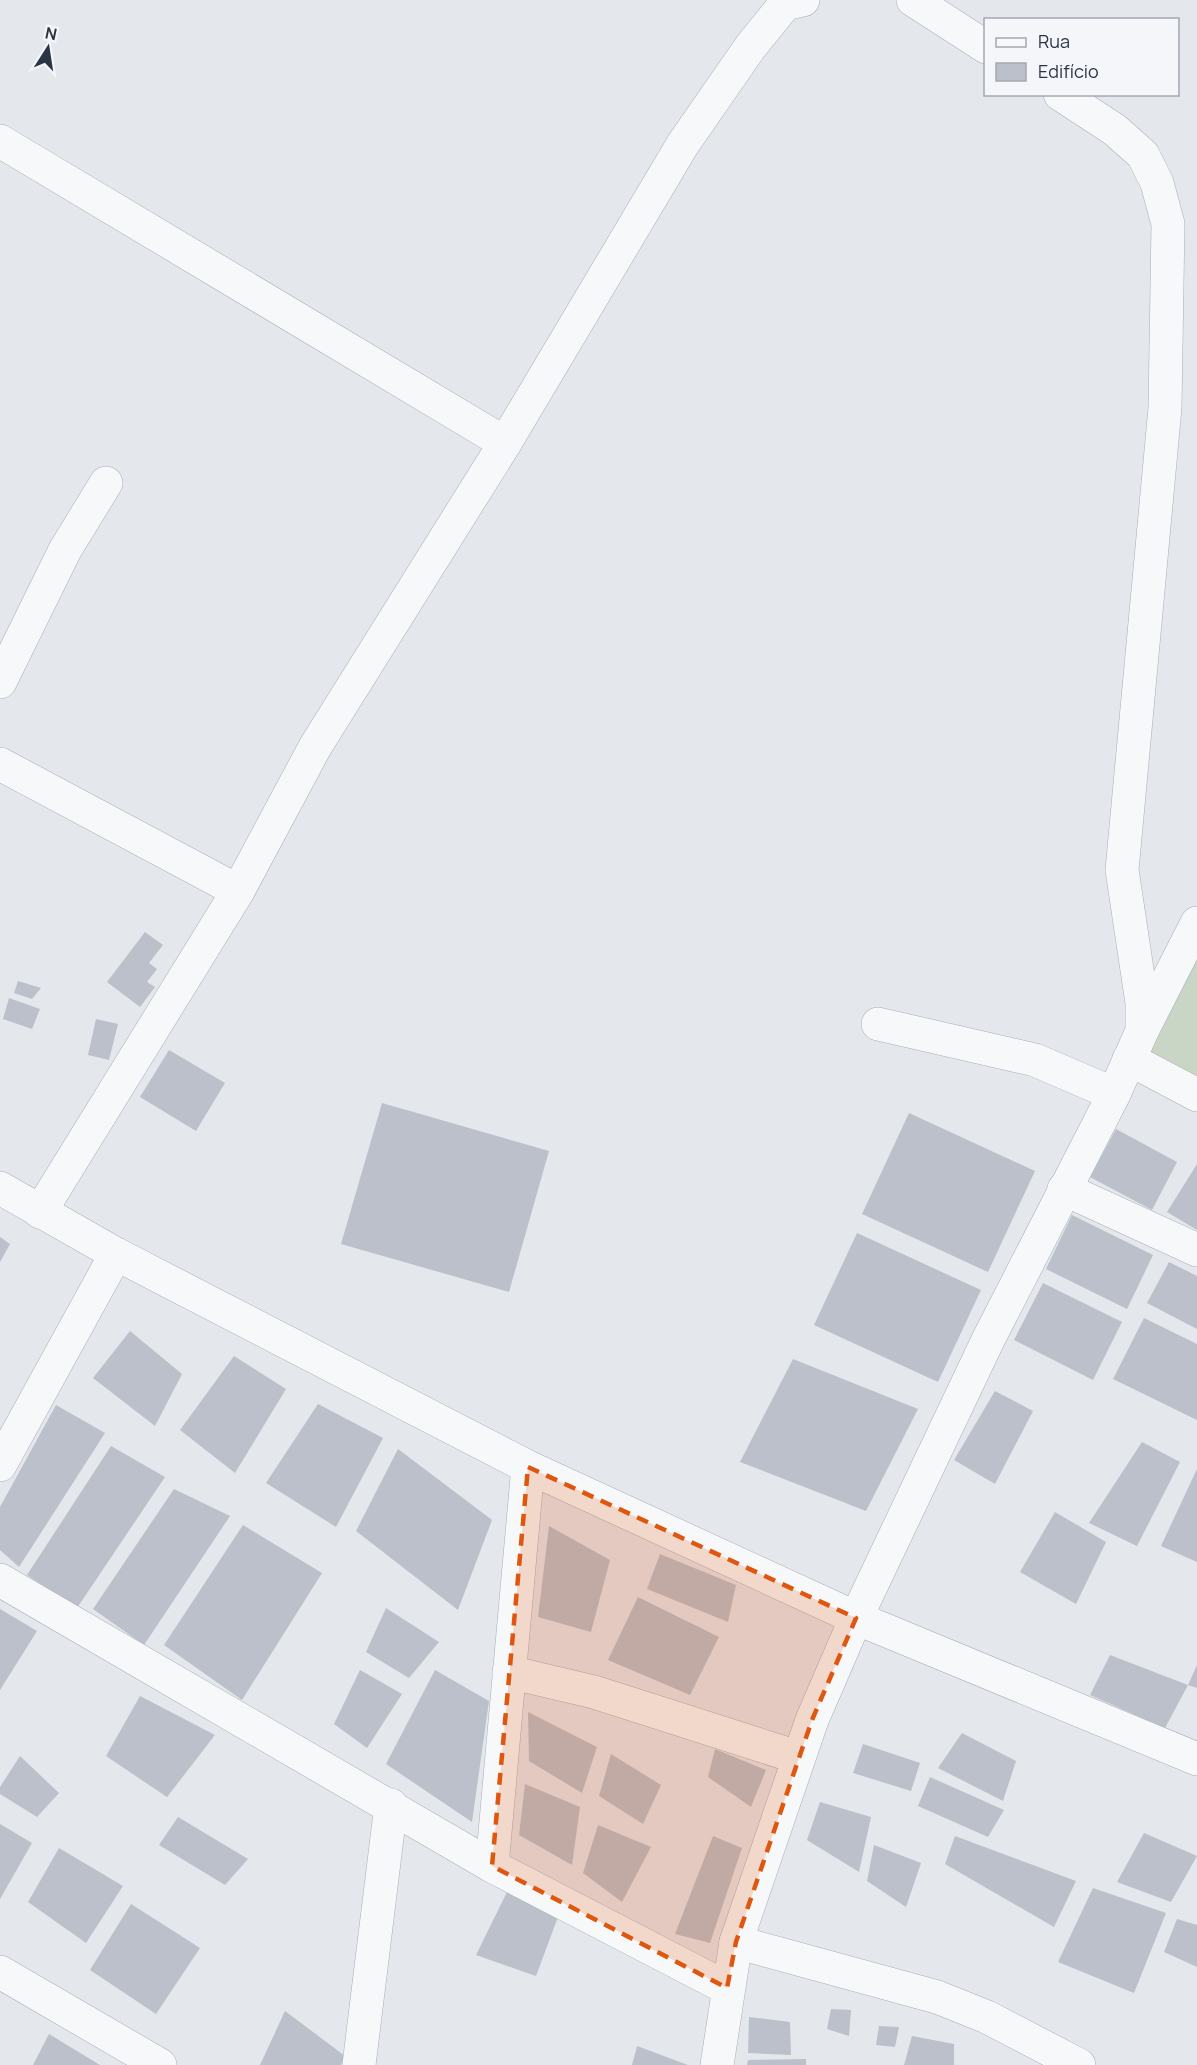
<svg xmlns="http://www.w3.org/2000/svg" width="1197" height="2065" viewBox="0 0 1197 2065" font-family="Manrope,sans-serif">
<rect width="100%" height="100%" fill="#e4e7ec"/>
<polygon fill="#c9d6c5" points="1197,945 1197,1076 1145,1049"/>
<g fill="#bbc0ca">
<polygon points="145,932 163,945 149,963 157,969 147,982 155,987 140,1007 107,982"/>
<polygon points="18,981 41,988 32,999 14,993"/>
<polygon points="9,998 40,1009 32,1029 3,1019"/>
<polygon points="96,1019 118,1024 109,1060 88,1055"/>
<polygon points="169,1050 225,1083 196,1131 140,1097"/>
<polygon points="382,1103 549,1151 509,1292 341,1244"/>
<polygon points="909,1113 1035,1171 988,1272 862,1214"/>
<polygon points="1116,1129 1177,1162 1152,1210 1090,1177"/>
<polygon points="1197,1164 1197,1230 1167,1212"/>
<polygon points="1072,1215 1153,1255 1127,1309 1046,1269"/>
<polygon points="857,1233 981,1290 938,1382 814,1325"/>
<polygon points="0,1237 10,1244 0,1262"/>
<polygon points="1169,1262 1197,1276 1197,1329 1147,1303"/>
<polygon points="1043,1283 1122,1322 1093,1380 1014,1340"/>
<polygon points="1144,1318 1197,1344 1197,1420 1113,1379"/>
<polygon points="130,1331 182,1374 155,1426 93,1378"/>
<polygon points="234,1356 286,1389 235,1473 180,1430"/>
<polygon points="793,1359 918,1409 866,1511 740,1462"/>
<polygon points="995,1391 1033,1411 995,1484 954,1460"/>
<polygon points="318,1404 383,1438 336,1527 266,1483"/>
<polygon points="56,1405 105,1433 19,1567 0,1550 0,1507"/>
<polygon points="1142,1442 1180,1462 1137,1546 1089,1523"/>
<polygon points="111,1446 165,1477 77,1608 27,1575"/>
<polygon points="398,1449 492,1520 458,1610 356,1531"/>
<polygon points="1197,1469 1197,1562 1161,1546"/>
<polygon points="174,1489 230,1516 144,1645 93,1609"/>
<polygon points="1055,1512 1106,1542 1076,1604 1020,1572"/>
<polygon points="243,1525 322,1573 242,1700 164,1645"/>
<polygon points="549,1526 610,1560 591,1632 538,1617"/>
<polygon points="660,1554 736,1585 728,1622 647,1589"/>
<polygon points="638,1597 719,1637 690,1695 608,1660"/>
<polygon points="386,1608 439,1642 409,1678 366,1652"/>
<polygon points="0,1609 37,1631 0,1690"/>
<polygon points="1110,1655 1188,1685 1165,1728 1090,1695"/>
<polygon points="1197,1665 1197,1688 1188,1685"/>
<polygon points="360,1670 402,1694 367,1748 334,1724"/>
<polygon points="435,1670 489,1701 472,1822 386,1764"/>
<polygon points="140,1696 215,1735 167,1797 106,1756"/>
<polygon points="528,1712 597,1747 582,1793 529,1761"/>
<polygon points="962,1733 1016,1761 1003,1801 938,1768"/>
<polygon points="863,1744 920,1763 911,1791 853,1773"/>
<polygon points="715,1749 766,1770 751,1807 708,1777"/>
<polygon points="611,1754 661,1785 643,1824 599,1796"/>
<polygon points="20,1756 59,1793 37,1817 0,1794 0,1787"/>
<polygon points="930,1777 1004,1810 988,1837 918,1806"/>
<polygon points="525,1784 580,1807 572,1865 519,1835"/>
<polygon points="820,1802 871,1817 859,1872 807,1840"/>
<polygon points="178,1817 248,1859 225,1885 159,1845"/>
<polygon points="0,1824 32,1843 0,1899"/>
<polygon points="598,1825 651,1847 622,1902 583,1873"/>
<polygon points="1144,1833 1197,1856 1171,1902 1117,1882"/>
<polygon points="713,1836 742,1848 710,1943 675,1934"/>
<polygon points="955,1836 1076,1881 1054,1927 945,1864"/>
<polygon points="874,1845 921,1863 906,1907 867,1881"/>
<polygon points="59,1848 123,1886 86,1943 28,1902"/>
<polygon points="1093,1888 1166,1913 1134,1993 1058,1962"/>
<polygon points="507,1892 558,1917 536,1976 476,1955"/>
<polygon points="131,1904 200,1948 156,2014 90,1970"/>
<polygon points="1177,1919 1197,1925 1197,1967 1164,1952"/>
<polygon points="831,2009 851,2010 849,2036 827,2029"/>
<polygon points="285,2011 345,2056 341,2065 260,2065"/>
<polygon points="749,2017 790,2022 791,2055 748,2053"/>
<polygon points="879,2026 899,2027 895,2047 876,2045"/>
<polygon points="49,2034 100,2065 33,2065"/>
<polygon points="912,2036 954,2044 954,2065 904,2065"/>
<polygon points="637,2046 688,2065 632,2065"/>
<polygon points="806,2059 806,2065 747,2065 748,2060"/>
</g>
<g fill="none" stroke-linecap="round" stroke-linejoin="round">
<defs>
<g id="street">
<polyline points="913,0 986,47"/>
<polyline points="0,141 505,443"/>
<polyline points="0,682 65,550 106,483"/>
<polyline points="0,764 238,891"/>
<polyline points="878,1024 1035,1060 1114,1094"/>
<polyline points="1143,1029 1197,923"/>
<polyline points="1129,1059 1197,1095"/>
<polyline points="0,1188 116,1254 528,1467 856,1618 1197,1759"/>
<polyline points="1064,1189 1197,1250"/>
<polyline points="40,1212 238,891 315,747 505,443 683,144 751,46 785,4 803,0"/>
<polyline points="0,1465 116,1254"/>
<polyline points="0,1580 492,1866 727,1988"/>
<polyline points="509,1672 594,1692 797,1757"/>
<polyline points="492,1866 528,1467"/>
<polyline points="736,1942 937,1997 987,2017 1079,2065"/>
<polyline points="0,1972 160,2065"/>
<polyline points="359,2065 391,1805"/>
<polyline points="717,2065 736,1942 812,1720 856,1618 988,1340 1114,1094 1142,1031 1142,1003 1122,870 1165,408 1168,224 1157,183 1143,155 1115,130 1060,94"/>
</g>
</defs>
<use href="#street" stroke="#a9aeb7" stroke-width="34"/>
<use href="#street" stroke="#f7f8fa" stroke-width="33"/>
</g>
<path fill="#df570f" fill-opacity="0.2" stroke="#df570f" stroke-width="4.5" stroke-dasharray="12 8" stroke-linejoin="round" d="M528,1467L856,1618L812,1720L736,1942L727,1988L492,1866Z"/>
<rect x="984" y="18" width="195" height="78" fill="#f4f6f9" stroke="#a4a8b1" stroke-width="1.5"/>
<rect x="996" y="38" width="30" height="9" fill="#f7f8fa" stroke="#a4a8b1" stroke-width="1.5"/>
<text x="1038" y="48" font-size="18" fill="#2b3445">Rua</text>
<rect x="996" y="63" width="30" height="18" fill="#bbc0ca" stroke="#a4a8b1" stroke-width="1.5"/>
<text x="1038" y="78" font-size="18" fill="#2b3445">Edifício</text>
<g transform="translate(48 48) rotate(12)" stroke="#f4f6f9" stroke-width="4.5" paint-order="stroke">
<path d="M0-4.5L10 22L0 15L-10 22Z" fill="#2b3445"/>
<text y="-9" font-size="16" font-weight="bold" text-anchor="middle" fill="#2b3445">N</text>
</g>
</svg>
